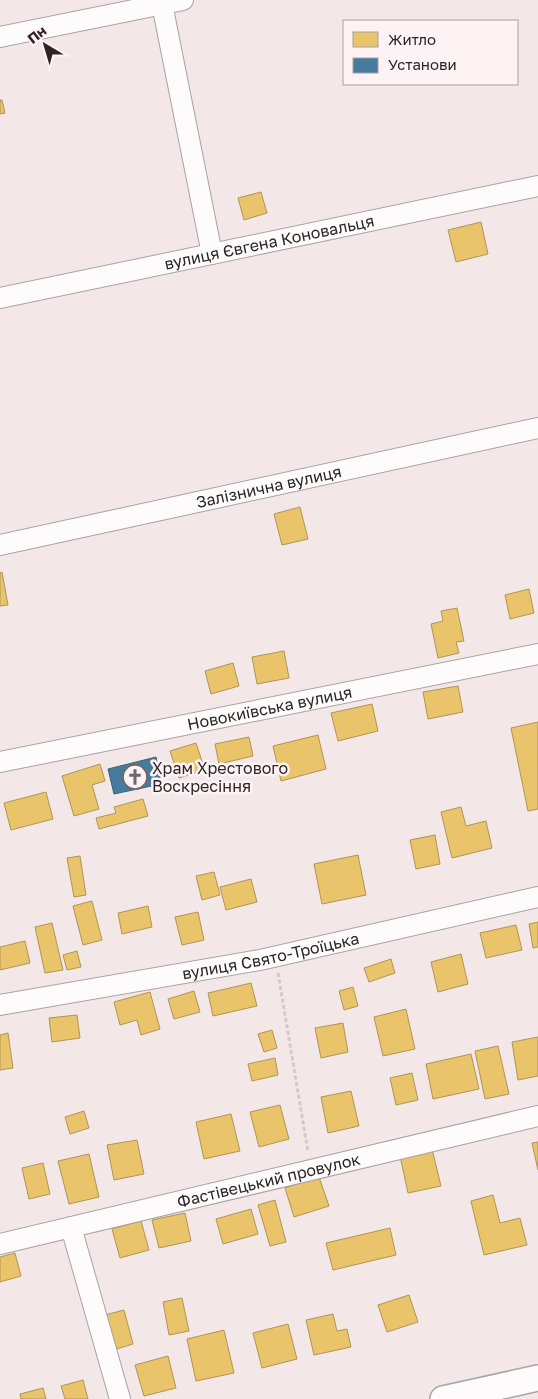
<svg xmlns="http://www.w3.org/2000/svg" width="538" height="1399" viewBox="0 0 538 1399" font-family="'Golos Text',sans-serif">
<rect width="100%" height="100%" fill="#f4e7e8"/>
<g fill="#e9c46a" stroke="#b09455">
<polygon points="0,100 2,100 5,113 0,114"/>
<polygon points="261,192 267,213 244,220 238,198"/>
<polygon points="481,222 488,254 456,262 448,230"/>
<polygon points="300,507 308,539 282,545 274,514"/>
<polygon points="2,572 8,605 0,606 0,573"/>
<polygon points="529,589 534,613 510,619 505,595"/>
<polygon points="457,608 464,641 456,642 459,653 438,658 431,624 443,621 441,611"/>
<polygon points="284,651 289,678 257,684 252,657"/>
<polygon points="233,663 239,686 211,694 205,671"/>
<polygon points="458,686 463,712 428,719 423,692"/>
<polygon points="372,704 378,731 338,741 331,713"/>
<polygon points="538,722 538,809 528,811 511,728"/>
<polygon points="318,735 326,769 281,781 273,746"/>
<polygon points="249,737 253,756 219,764 215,744"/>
<polygon points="196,743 205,770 179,778 170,751"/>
<polygon points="100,764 105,781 92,785 99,809 74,816 62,776"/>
<polygon points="46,792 53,819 11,830 4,803"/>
<polygon points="143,799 148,816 99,829 96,818 116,813 114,807"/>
<polygon points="461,807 466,826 486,821 492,848 452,858 441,812"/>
<polygon points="435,835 440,864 416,869 410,840"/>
<polygon points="358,855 366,895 322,904 314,864"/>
<polygon points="80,856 86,895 74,897 67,858"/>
<polygon points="214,872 220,895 202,900 196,876"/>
<polygon points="251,879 257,902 226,910 220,887"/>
<polygon points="92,901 102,940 83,945 73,906"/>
<polygon points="148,906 152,927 122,934 118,913"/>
<polygon points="198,912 204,940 182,945 175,917"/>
<polygon points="538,922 538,947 533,948 529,924"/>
<polygon points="52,923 63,970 45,973 35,927"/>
<polygon points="516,925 522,950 486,958 480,933"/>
<polygon points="25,941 30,963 0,970 0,947"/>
<polygon points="77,951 81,967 67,970 63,955"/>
<polygon points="461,954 468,984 438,992 431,962"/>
<polygon points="391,959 395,973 369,982 364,968"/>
<polygon points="251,983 257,1006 213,1016 208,993"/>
<polygon points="353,987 358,1006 344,1010 339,991"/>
<polygon points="194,991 200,1012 174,1019 168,999"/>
<polygon points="150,992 160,1029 141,1035 137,1020 120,1025 114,1002"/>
<polygon points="406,1009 415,1049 383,1056 374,1017"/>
<polygon points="77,1015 80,1038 52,1042 49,1018"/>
<polygon points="343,1023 348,1052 321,1058 315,1028"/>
<polygon points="272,1030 277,1048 264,1052 258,1034"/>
<polygon points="8,1033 13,1068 0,1070 0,1035"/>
<polygon points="538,1037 538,1076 518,1080 512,1042"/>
<polygon points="498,1046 509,1094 485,1099 475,1051"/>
<polygon points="471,1054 479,1089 433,1099 426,1064"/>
<polygon points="275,1058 278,1075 252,1081 248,1064"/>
<polygon points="412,1073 418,1100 396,1105 390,1078"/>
<polygon points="351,1091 359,1126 328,1133 321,1097"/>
<polygon points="280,1105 289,1139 259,1147 250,1112"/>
<polygon points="84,1111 89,1128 70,1134 65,1117"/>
<polygon points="231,1114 240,1151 204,1159 196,1122"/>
<polygon points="137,1140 144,1174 114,1180 107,1145"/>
<polygon points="538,1142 538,1170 532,1143"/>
<polygon points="432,1149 441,1186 408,1193 400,1156"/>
<polygon points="89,1154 99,1197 69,1204 58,1161"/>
<polygon points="43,1163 50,1194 29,1199 22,1168"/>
<polygon points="319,1177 329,1206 294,1217 285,1188"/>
<polygon points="493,1195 500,1223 520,1218 527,1245 484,1255 471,1201"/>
<polygon points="275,1200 286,1242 270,1246 258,1205"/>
<polygon points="251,1209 258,1234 223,1244 216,1219"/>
<polygon points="185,1213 191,1241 159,1248 152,1220"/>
<polygon points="141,1221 149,1250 120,1258 112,1229"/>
<polygon points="390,1228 396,1255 333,1270 326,1243"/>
<polygon points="15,1253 21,1276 0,1282 0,1257"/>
<polygon points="409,1295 418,1322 387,1332 378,1305"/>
<polygon points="182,1298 189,1331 169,1335 163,1302"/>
<polygon points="124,1310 133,1344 113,1350 105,1315"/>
<polygon points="333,1314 337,1331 347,1329 351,1347 314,1355 306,1320"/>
<polygon points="288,1324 297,1359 262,1368 253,1333"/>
<polygon points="224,1330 234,1373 196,1381 187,1339"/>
<polygon points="168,1356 176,1388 144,1396 135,1365"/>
<polygon points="83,1380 88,1399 65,1399 61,1386"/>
<polygon points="43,1388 46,1399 21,1399 20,1394"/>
</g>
<polygon fill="#457b9d" stroke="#3e6179" points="156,757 161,784 114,794 108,769"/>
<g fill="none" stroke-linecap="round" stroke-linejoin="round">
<defs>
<g id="minor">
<polyline points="162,4 212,254"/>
<polyline points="0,37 183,0"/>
<path id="s1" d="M0,298L538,186"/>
<path id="s2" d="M0,545L538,428"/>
<path id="s3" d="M0,762L538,654"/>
<path id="s4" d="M0,1005L260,960L538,897"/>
<polyline points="71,1227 120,1399"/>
<path id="s5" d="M0,1244L538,1116"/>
</g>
<polyline id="major" points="443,1399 538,1378"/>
</defs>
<use href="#minor" stroke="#aba2a3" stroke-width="22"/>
<use href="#major" stroke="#aba2a3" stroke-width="28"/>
<polyline stroke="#cfcacb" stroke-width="3" stroke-dasharray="4 2.5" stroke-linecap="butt" points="278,973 308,1152"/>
<use href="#minor" stroke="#fdfbfc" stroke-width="20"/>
<use href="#major" stroke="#fdfbfc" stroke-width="25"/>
</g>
<defs>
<symbol id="church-ring" viewBox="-11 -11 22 22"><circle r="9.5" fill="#fdf3f4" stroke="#726869" stroke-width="1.5"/><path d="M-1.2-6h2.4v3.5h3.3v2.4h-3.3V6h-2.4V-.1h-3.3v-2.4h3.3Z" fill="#726869"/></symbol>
</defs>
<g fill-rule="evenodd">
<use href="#church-ring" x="121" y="763" width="28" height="28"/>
</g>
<g text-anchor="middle" stroke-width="5" stroke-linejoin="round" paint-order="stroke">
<g font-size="16" fill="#2c2425" stroke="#fdf3f4">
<text dy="6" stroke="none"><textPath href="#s1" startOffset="275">вулиця Євгена Коновальця</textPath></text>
<text dy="6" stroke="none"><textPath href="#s2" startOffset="275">Залізнична вулиця</textPath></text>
<text dy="6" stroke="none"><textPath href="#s3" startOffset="275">Новокиївська вулиця</textPath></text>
<text dy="6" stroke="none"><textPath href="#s4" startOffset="275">вулиця Свято-Троїцька</textPath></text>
<text dy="6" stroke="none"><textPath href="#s5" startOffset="276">Фастівецький провулок</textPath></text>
</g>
<g font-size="16" fill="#2c2425" stroke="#fdf3f4" text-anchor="start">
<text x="152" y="774">Храм Хрестового<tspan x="152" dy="18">Воскресіння</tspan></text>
</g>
</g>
<rect x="343" y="20" width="175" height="65" fill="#fdf3f4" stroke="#a9a0a1"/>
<rect x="353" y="32" width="25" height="15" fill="#e9c46a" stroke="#a9a0a1"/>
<text x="388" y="45" font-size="15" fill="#2c2425">Житло</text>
<rect x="353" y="58" width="25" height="15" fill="#457b9d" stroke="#a9a0a1"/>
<text x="388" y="70" font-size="15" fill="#2c2425">Установи</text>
<g transform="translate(45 45) rotate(322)" stroke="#fdf3f4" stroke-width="4" paint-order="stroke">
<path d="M0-4L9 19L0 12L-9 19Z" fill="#2c2425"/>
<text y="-8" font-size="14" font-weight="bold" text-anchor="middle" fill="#2c2425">Пн</text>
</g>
</svg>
